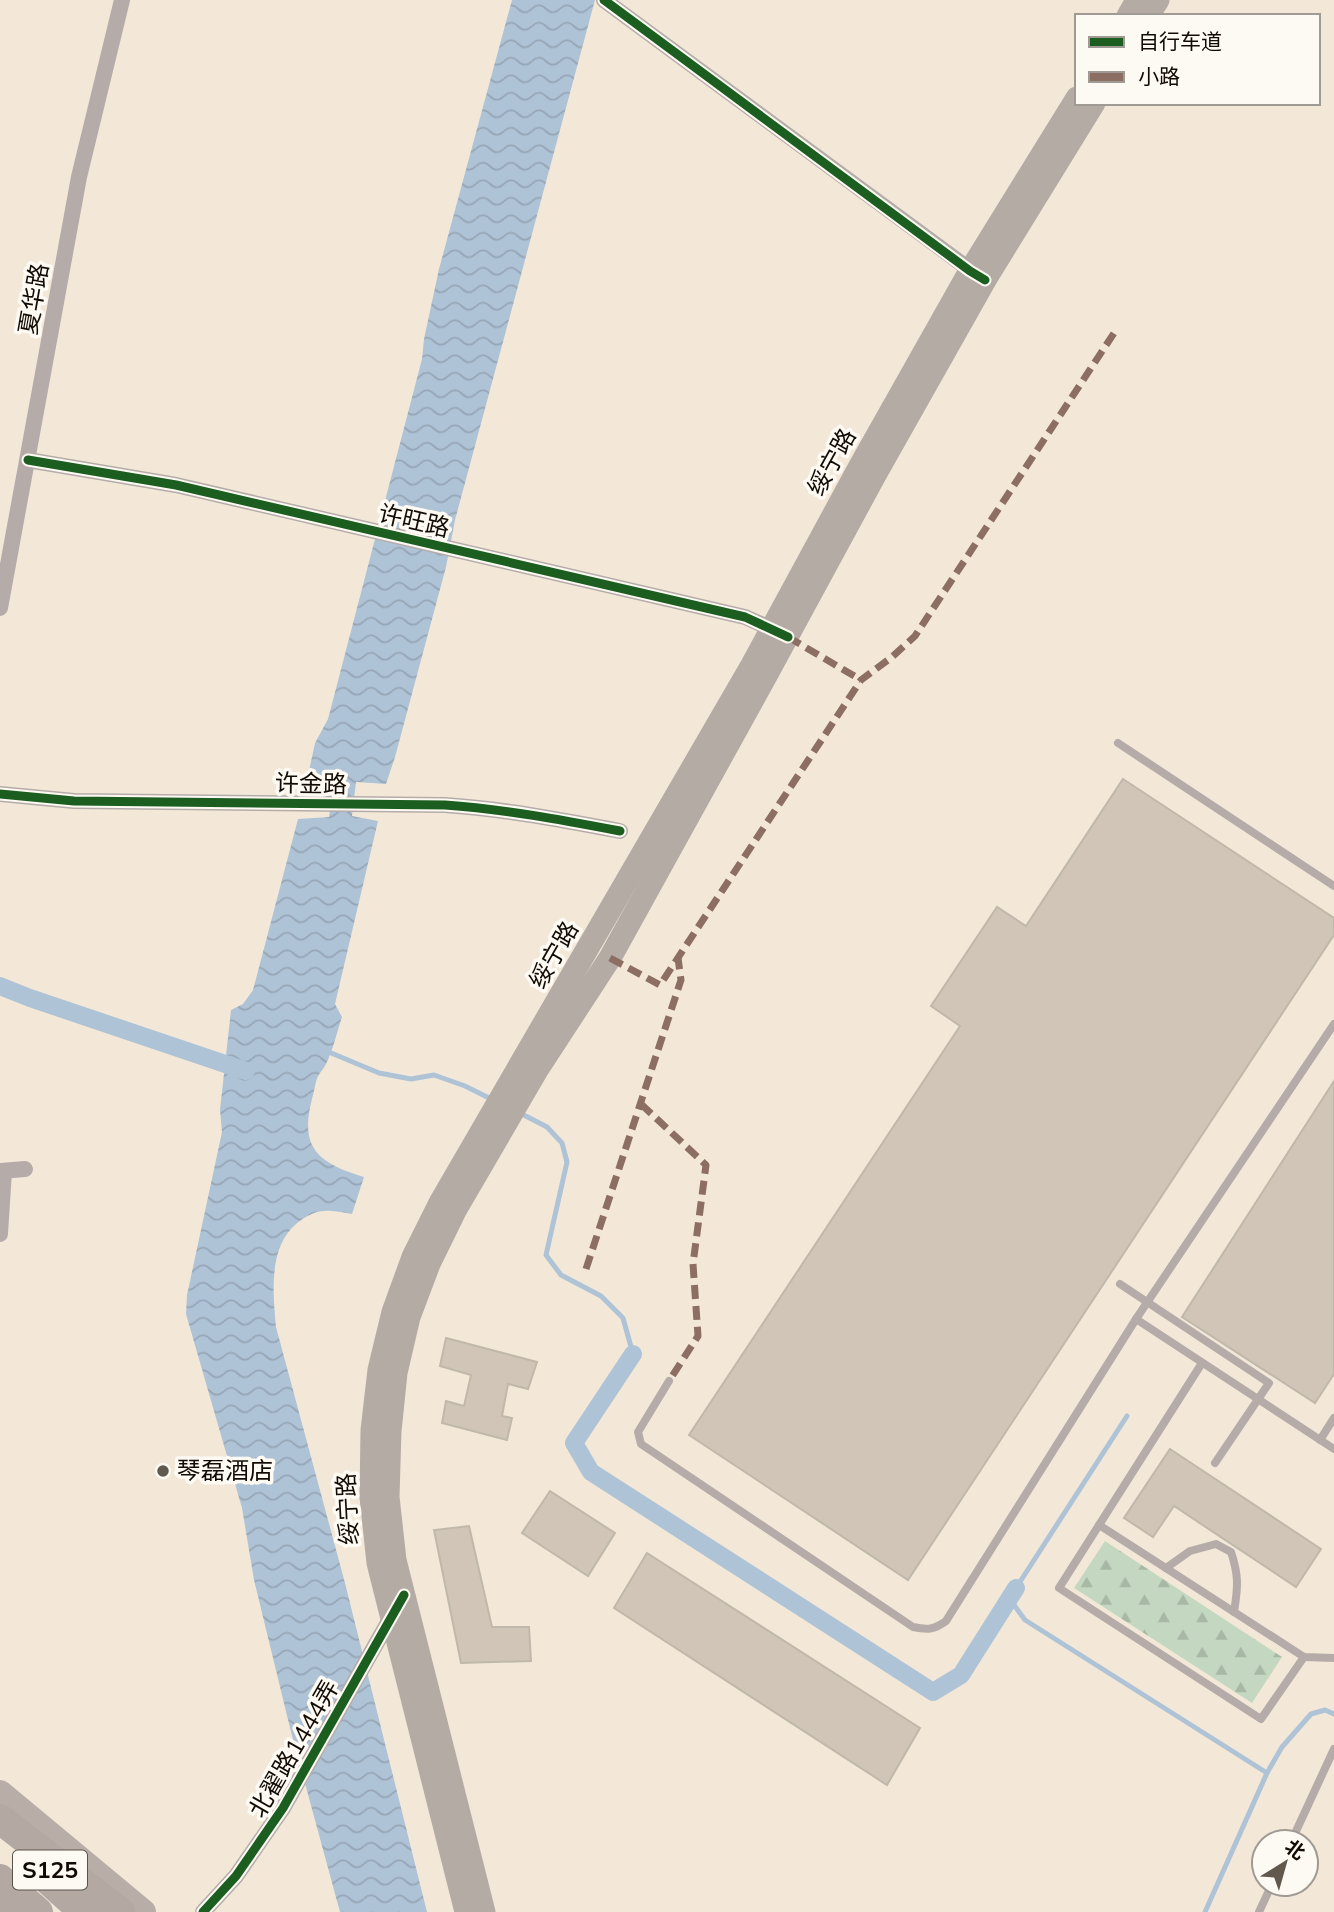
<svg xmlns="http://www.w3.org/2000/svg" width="1334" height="1912" viewBox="0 0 1334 1912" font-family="Mulish,'Noto Sans SC',sans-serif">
<defs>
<pattern id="forest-firs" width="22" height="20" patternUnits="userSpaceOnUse" patternTransform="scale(1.75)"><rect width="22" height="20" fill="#c4d8c1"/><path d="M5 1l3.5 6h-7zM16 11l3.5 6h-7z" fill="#a7b8a4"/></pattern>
<pattern id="water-waves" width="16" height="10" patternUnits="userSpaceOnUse" patternTransform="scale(1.75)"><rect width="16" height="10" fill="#afc3d6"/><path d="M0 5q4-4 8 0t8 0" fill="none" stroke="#96a6b6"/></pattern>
</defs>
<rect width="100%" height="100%" fill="#f3e8d8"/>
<polygon fill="url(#forest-firs)" points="1105,1541 1282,1657 1252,1703 1074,1588"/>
<path fill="url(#water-waves)" d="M512,0H595L455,520L446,567L395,757L386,784L356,782L352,816L378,821L335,1004L342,1017C337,1032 333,1050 326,1064C324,1069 319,1073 317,1078C315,1085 314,1092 312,1099C299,1149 319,1163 364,1177L352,1214C344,1213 334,1210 325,1211C315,1211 304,1217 296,1224C268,1248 273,1294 276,1327L345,1583L427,1912H340L291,1732L254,1580L242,1508L186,1314L187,1295L222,1132L220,1110L231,1010L243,1004L253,990L298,819L329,817L334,782L307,780L315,743L328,719L422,359L424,339L439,269Z"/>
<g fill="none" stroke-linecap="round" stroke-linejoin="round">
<g stroke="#afc3d6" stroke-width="5">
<polyline points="324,1050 379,1073 411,1079 434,1075 465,1086 493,1100"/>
<polyline points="518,1112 547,1127 562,1143 567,1162 546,1255 561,1275 601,1296 623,1318 633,1354"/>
<polyline points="1127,1416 1016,1588 1014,1605 1025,1620 1267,1773"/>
<polyline points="1205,1912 1267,1773 1282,1747 1311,1714 1325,1710 1334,1714"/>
</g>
<g stroke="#afc3d6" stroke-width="18">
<polyline points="0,986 30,998 246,1071"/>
<polyline points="633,1354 574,1443 591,1472 933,1692 961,1675 1016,1588"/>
</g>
</g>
<g fill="#d0c5b7" stroke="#c0b8ab" stroke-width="2">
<polygon points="1123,779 1334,918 1334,935 908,1580 689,1435 960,1026 931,1006 997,907 1026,926"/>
<polygon points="1334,1081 1334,1374 1315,1403 1182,1317"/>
<polygon points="446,1338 537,1362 528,1389 508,1384 502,1416 512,1418 507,1440 442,1423 446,1401 464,1406 471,1375 440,1366"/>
<polygon points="1170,1449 1321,1549 1296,1587 1174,1506 1153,1537 1124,1518"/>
<polygon points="550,1491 615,1533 588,1576 522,1533"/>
<polygon points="469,1526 492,1627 529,1627 531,1661 461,1663 434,1530"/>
<polygon points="647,1553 920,1728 887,1785 614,1608"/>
</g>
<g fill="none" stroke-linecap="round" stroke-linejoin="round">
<g stroke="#b5aca9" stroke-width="8">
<polyline points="1118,743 1334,886"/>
<polyline points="1120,1284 1269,1383 1215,1463"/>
<polyline points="1136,1319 1334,1449"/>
<polyline points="1202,1363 1059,1588 1261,1719 1304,1657"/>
<path d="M669,1381L638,1432L641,1444L913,1627C927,1630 934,1630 946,1621L1136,1319L1334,1024"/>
<polyline points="1320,1440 1334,1418"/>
<polyline points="1099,1525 1304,1657 1334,1658"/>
<path d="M1166,1568L1190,1551L1216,1544L1231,1552C1239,1576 1238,1587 1234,1612"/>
<polyline points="1291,1842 1334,1749"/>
<polyline points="1259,1912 1272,1884"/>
</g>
<g stroke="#b5aca9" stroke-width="16">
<polyline points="604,0 977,275"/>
<polyline points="28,460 176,485 745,617 779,632"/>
<polyline points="0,608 79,177 122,0"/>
<path d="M0,794L74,801L445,805C504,809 562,820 620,831"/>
<polyline points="0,1171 25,1169"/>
<polyline points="0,1234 4,1171"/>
<polyline points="203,1912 236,1876 283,1808 393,1614"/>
</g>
<g stroke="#b5aba5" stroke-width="23">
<polyline points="1128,16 1137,0"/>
<polyline points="1148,16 1158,0"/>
<polyline points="466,1912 378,1563 371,1497 372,1430 379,1370 393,1312 413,1257 441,1201 752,665 860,466 970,271 1077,98"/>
<polyline points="484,1912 395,1560 388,1497 390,1431 396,1373 409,1317 429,1264 456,1209 537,1070 610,958 767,674 875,475 985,280 1094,103"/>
</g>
<polyline stroke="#b8ada7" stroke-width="26" points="0,1793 143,1912"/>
<g stroke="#b3a8a2" stroke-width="30">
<polyline points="0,1819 120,1912"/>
<polyline points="35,1868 84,1912"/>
<polyline points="0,1879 38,1912"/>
<polyline points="0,1911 1,1912"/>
</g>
<g stroke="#8d6e63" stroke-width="7" stroke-dasharray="14 7" stroke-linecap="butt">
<polyline points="788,637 861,680"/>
<polyline points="610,958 660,985 861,680 892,657 915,636 1116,330"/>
<polyline points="641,1104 706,1165 693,1264 698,1336 669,1381"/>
<polyline points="586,1269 681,980 678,958"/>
</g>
<defs>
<g id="cycleway">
<polyline points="604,0 970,271 985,280"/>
<polyline points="28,460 176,485 745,617 788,637"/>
<path d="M0,794L74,801L445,805C504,809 562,820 620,831"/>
<polyline points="203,1912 236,1876 283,1808 404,1595"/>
</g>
</defs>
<use href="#cycleway" stroke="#fdf9f3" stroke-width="13"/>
<use href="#cycleway" stroke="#1b5e20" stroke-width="9"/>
</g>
<circle fill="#61584e" stroke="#fdf9f3" stroke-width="2.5" cx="163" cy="1471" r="7"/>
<g text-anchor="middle" stroke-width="7" stroke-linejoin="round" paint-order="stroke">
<rect fill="#fdf9f3" stroke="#58524b" stroke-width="2" x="13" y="1850.5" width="74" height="39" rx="5"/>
<g font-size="23" font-weight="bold" fill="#120b03">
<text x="50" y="1878">S125</text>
</g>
<g font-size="24" fill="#120b03" stroke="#fdf9f3">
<text transform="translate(34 299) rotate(-80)" y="8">夏华路</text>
<text transform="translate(832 462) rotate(-61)" y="8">绥宁路</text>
<text transform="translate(414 521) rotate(13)" y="8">许旺路</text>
<text transform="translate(311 784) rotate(1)" y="8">许金路</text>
<text transform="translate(554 955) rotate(-60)" y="8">绥宁路</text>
<text transform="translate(348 1509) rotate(-93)" y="8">绥宁路</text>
<text transform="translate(294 1749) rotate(-60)" y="8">北翟路1444弄</text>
</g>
<g font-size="24" fill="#120b03" stroke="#fdf9f3" text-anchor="start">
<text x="177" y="1479">琴磊酒店</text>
</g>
</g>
<rect x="1075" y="14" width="245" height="91" fill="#fdf9f3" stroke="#9f9a93" stroke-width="2"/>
<rect x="1089" y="37" width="35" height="10" fill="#1b5e20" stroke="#9f9a93" stroke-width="2"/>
<text x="1138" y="49" font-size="21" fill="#120b03">自行车道</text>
<rect x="1089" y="72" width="35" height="10" fill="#8d6e63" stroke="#9f9a93" stroke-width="2"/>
<text x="1138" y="84" font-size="21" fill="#120b03">小路</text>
<g transform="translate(1285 1863) rotate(37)"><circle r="33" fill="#fdf9f3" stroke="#9f9a93" stroke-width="2"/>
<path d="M0-5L12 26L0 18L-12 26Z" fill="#61584e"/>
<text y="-10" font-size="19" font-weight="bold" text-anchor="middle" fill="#120b03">北</text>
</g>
</svg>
